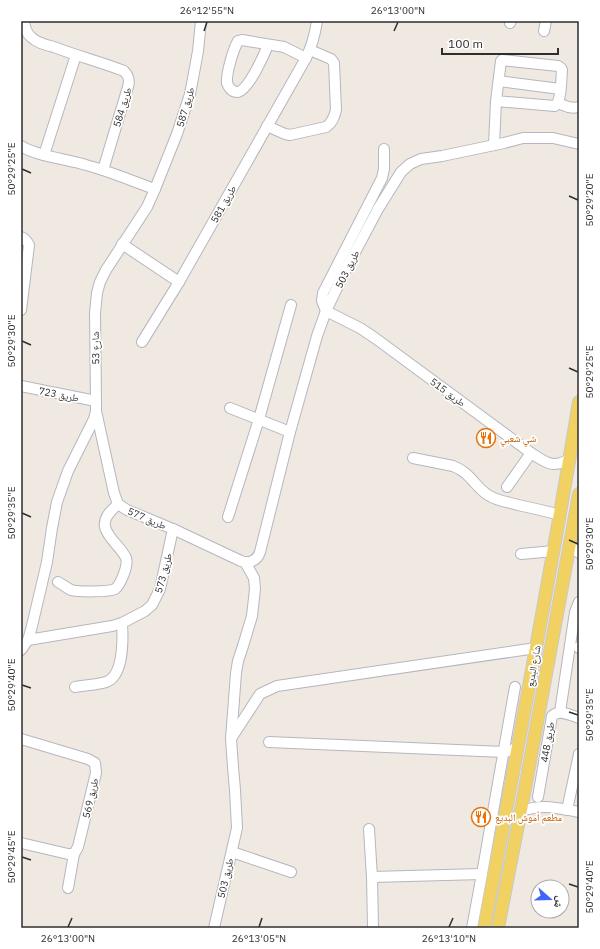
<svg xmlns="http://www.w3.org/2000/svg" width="600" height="949" viewBox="0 0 600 949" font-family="'IBM Plex Sans','Noto Naskh Arabic',sans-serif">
<rect width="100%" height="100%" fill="#efe9e1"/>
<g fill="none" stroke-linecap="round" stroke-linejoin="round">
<defs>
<g id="minor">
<path d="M24,21C25,28 26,33 31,37C37,43 46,45 54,47C77,56 101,62 124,71C129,76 130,80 128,87L103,170"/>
<polyline points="510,23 511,21"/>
<polyline points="544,31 546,21"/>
<path d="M268,45C264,55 249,89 238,92C237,92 234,92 233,91C230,89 228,86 227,83C226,74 233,50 238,41L242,40L284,47L306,58"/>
<polyline points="499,81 560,89"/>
<path d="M558,103C565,106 571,109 579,107"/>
<path d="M267,126L285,134L290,135L326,127C332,123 334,118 336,110L334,63L331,59L310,50"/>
<path d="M494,145L496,101L501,61L502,60L558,66L561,68L562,70C561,79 562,100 555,106L496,101"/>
<path d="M21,146C36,156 67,159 86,165C109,171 132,181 155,189"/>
<polyline points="44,155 76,55"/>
<path d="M21,237C25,238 27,241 29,245L21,310"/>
<polyline points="122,244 179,282"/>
<path d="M326,311L360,328L375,338L531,453C545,462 554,470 570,458"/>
<polyline points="326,311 322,301 323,293 382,178 384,169 384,149"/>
<path d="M142,342L179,282L306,58C312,46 315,34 317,21"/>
<polyline points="21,386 96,401"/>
<polyline points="230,408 290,432"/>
<path d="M96,411L114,493L118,504L127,510L173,529L241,561C249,564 257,561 260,552L290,432L317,336L326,311L344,273L378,209L401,172L410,164L421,159L442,156L504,143L523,138H553L579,144"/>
<path d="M413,458L453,466C471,473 474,486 488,495C497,501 508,502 518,505C532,508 546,511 560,515"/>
<polyline points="507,487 531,453"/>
<polyline points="228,517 259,419 291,305"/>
<polyline points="570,546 579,553"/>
<polyline points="521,554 554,551"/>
<path d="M58,582C62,584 67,588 71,590C78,592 109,592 115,589C119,586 121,581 123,576C125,571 128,564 126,558C122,548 108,539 105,527C103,517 112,510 118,504"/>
<polyline points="28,640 112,626 122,623 145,611 152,605 160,589 173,529"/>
<polyline points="579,647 579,648"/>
<polyline points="21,650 28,640 31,630 47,562 52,528 57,502 68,471 94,419 96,411 96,401 95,313 97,293 100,282 106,270 147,207 155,189 177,134 190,94 194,73 198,51 201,21"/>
<path d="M75,687C84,685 97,685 106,682C124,676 123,638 122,623"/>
<polyline points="560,712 575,612 579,602"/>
<polyline points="232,737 260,694 277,686 536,648"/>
<polyline points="21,739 88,759 95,763 96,773 78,847 74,854 68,854 21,843"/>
<polyline points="269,742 504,752 512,750 519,745"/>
<path d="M538,797L552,716C559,709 571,715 579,718"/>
<polyline points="567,810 579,754"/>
<path d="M520,812C541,803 557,808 579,812"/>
<polyline points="369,829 372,877 373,928"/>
<polyline points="232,852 291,872"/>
<polyline points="372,877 482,874"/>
<polyline points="68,888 74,854"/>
<polyline points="214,928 237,828 235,790 233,767 231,739 236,673 238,661 243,646 252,616 255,589 254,578 245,562"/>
<polyline points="472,928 482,874 515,687"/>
</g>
<g id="major">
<path d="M484,928C517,753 550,578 579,402"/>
<polyline points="498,928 524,794 579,494"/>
</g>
</defs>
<use href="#minor" stroke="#b4b7c1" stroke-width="12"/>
<use href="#major" stroke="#c9c9c9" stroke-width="14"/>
<use href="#minor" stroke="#fff" stroke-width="10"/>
<use href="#major" stroke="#f2d163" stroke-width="12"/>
</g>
<path fill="none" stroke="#2e2e2e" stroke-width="1.5" d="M204,31L207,22M394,31L398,22M22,169L31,173M569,196L578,200M22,341L31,345M569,368L578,372M22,513L31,517M569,540L578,544M22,685L31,688M569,712L578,715M22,857L31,860M569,884L578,887M68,927L72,918M259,927L262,918M449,927L453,918"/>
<defs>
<symbol id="restaurant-ring" viewBox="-11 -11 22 22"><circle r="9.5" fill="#fff" stroke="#e8710a" stroke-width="1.5"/><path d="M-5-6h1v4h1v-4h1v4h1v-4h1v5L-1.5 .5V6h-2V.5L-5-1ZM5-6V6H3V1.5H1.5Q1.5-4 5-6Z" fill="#e8710a"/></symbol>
</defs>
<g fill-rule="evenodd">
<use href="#restaurant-ring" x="475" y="427" width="22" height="22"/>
<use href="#restaurant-ring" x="470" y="806" width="22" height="22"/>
</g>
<g text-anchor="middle" stroke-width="3.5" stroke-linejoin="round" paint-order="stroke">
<g font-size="10" fill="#2e2e2e" stroke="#fff">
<text transform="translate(122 107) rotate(-73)" y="4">طريق 584</text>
<text transform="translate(185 107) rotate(-74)" y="4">طريق 587</text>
<text transform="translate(223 204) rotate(-61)" y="4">طريق 581</text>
<text transform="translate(347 269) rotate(-63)" y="4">طريق 503</text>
<text transform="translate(95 348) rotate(-91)" y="4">شارع 53</text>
<text transform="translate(448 392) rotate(36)" y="4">طريق 515</text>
<text transform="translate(59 394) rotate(11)" y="4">طريق 723</text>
<text transform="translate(147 518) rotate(23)" y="4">طريق 577</text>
<text transform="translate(163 573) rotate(-75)" y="4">طريق 573</text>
<text transform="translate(533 666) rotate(-80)" y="4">شارع البديع</text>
<text transform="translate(547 742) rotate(-80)" y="4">طريق 448</text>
<text transform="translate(90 798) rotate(-77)" y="4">طريق 569</text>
<text transform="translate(225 878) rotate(-77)" y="4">طريق 503</text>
</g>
<g font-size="10" fill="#c56008" stroke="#fff" text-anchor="start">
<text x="500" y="442">شي شعبي</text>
<text x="495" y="821">مطعم أموش البديع</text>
</g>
</g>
<rect width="600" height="949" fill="none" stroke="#ffffff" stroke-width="44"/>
<g transform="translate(550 899) rotate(110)"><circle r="19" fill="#ffffff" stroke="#ababab"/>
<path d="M0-3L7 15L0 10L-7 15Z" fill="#4264fb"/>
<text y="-6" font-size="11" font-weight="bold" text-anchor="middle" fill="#2e2e2e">ش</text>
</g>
<path d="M442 48v6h116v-6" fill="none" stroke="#2e2e2e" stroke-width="2"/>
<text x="448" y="48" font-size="12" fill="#2e2e2e" stroke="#ffffff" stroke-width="3" paint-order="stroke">100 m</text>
<rect x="22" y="22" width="556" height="905" fill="none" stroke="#2e2e2e" stroke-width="1.5"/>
<g font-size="10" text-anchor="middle" fill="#2e2e2e">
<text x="207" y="14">26°12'55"N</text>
<text x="398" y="14">26°13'00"N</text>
<text transform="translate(11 169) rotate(-90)" y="4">50°29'25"E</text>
<text transform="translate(589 200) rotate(-90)" y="4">50°29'20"E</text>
<text transform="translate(11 341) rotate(-90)" y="4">50°29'30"E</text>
<text transform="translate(589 372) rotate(-90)" y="4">50°29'25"E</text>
<text transform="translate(11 513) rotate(-90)" y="4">50°29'35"E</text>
<text transform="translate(589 544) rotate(-90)" y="4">50°29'30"E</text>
<text transform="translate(11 685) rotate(-90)" y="4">50°29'40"E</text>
<text transform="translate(589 715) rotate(-90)" y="4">50°29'35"E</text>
<text transform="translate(11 857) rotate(-90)" y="4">50°29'45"E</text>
<text transform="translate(589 887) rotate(-90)" y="4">50°29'40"E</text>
<text x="68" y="942">26°13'00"N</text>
<text x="259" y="942">26°13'05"N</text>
<text x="449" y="942">26°13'10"N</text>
</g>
</svg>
